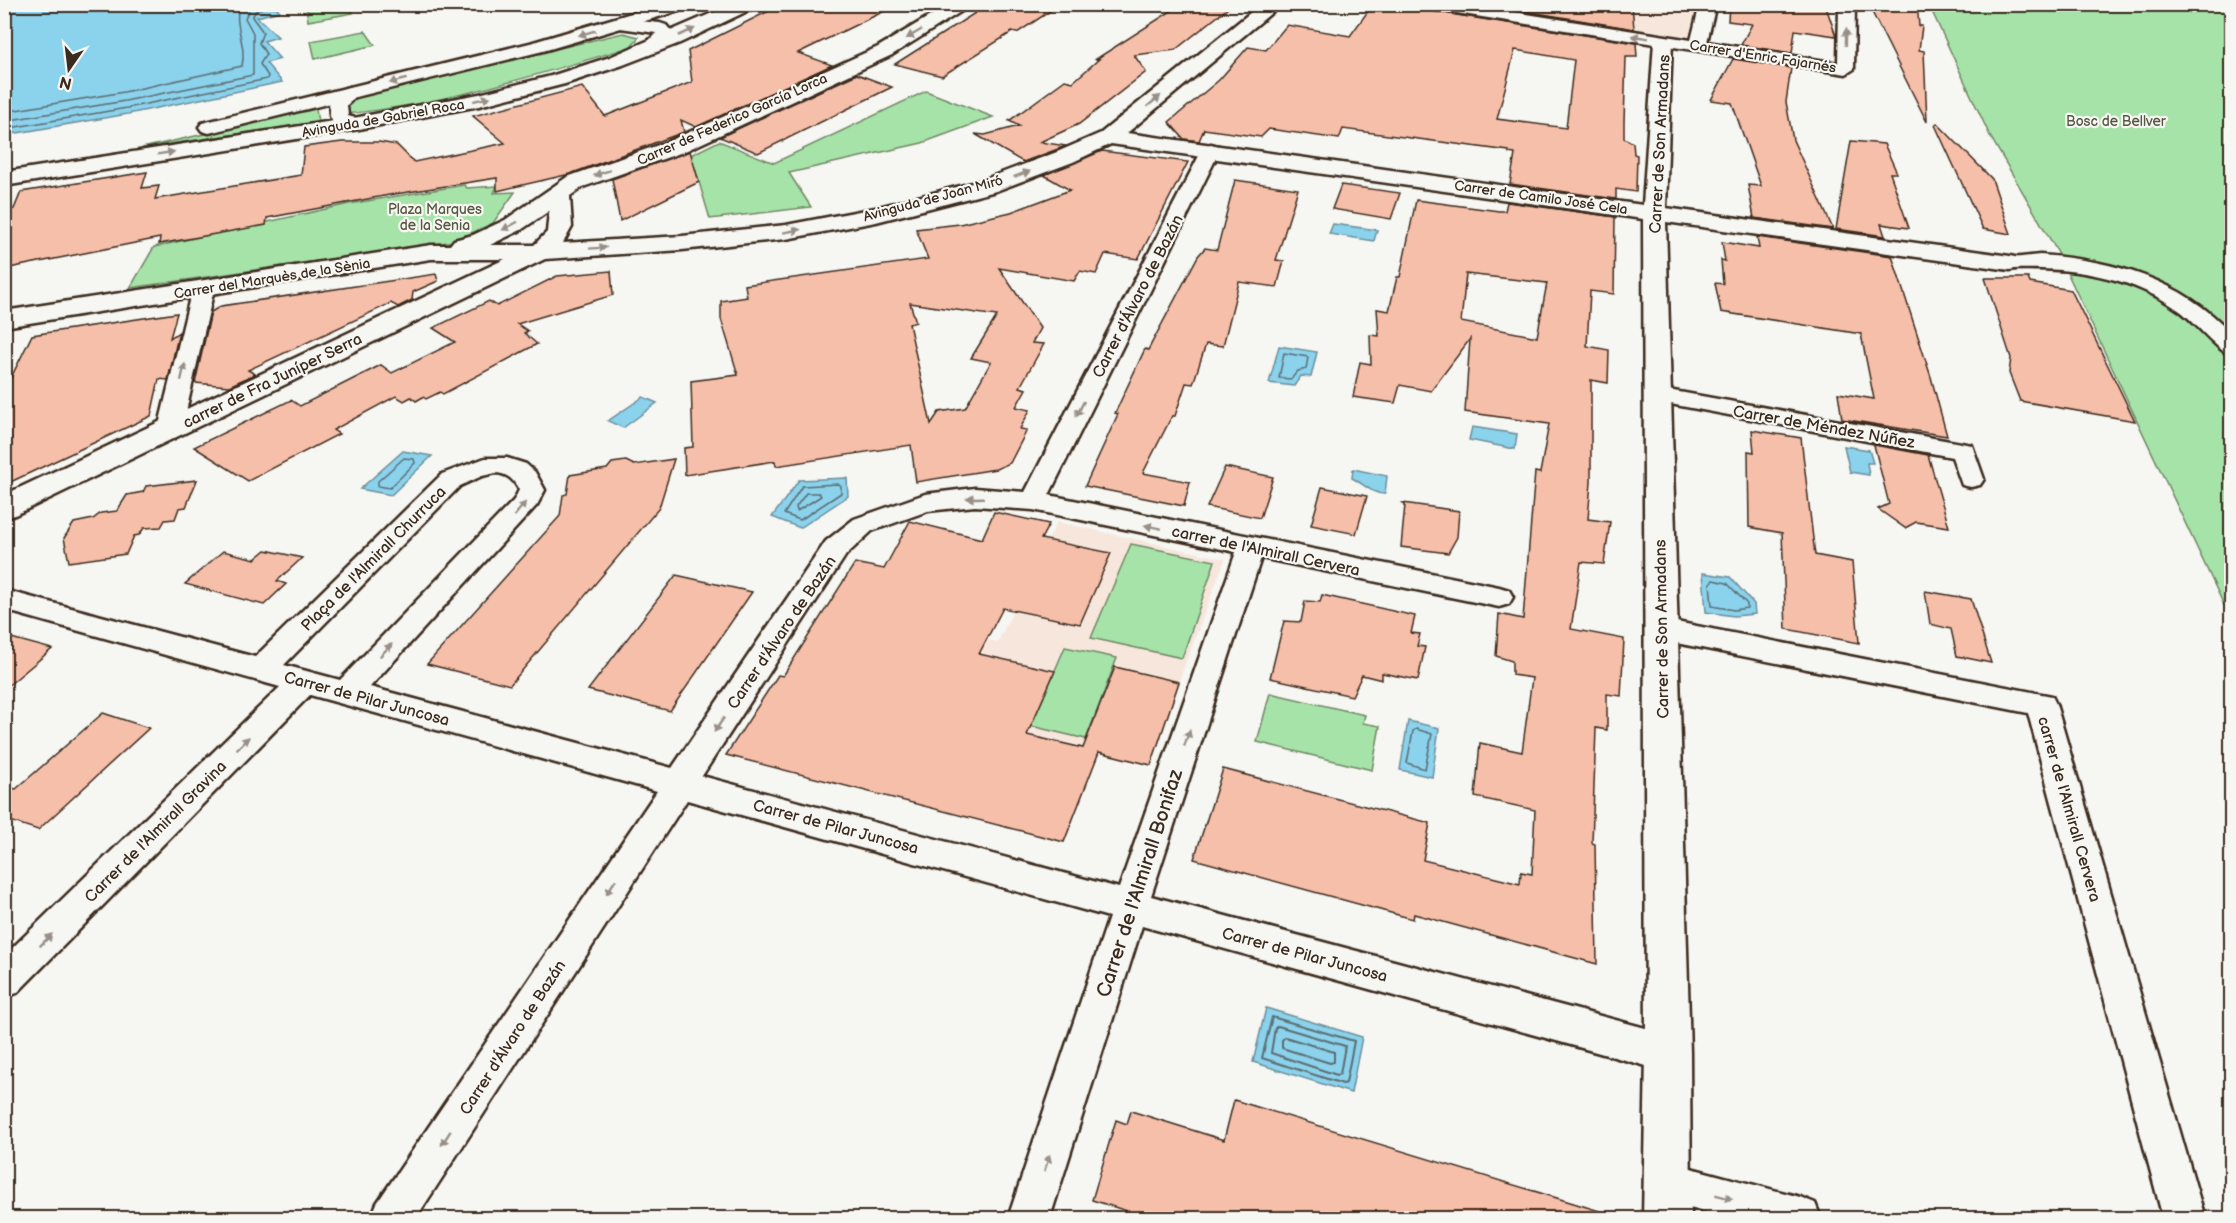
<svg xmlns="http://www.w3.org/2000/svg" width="2236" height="1223" viewBox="0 0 2236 1223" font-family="'Balsamiq Sans',sans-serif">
<rect width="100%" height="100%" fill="#f6f6f2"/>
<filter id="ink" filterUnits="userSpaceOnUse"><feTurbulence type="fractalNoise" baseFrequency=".0167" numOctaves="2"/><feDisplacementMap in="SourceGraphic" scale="12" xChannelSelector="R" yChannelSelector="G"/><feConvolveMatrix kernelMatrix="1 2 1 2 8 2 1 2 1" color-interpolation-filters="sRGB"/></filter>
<g filter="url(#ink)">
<g fill="#f6e6dc">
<polygon points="1583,5 1645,5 1695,13 1688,40 1577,22"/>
<polygon points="1057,522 1225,559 1178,683 1151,765 954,717 937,631 998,642"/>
</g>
<g fill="#a6e3a9" stroke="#708664" stroke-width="1.5">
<polygon points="306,5 347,5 353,13 308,21"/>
<polygon points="1929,5 2231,5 2231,620 2057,251 1990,136"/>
<polygon points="365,31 375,45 315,59 311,41"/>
<path d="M623,33L639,37L630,47C537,75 441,105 344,114L347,99Z"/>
<polygon points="926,91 993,117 922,143 789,173 811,207 710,219 691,155 719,141 774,163"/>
<polygon points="316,109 318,122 142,148"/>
<polygon points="464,185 467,188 497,186 494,193 515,192 493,223 455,241 130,288 154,247 349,204"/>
<polygon points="1131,544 1215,561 1182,658 1091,638"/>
<polygon points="1065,647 1117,658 1086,739 1031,726"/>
<polygon points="1270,693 1365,715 1363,723 1380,726 1372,770 1257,742"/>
</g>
<g fill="#8bd2ed" stroke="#6b8f9a" stroke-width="1.5">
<polygon points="273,4 280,11 257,17 278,37 264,41 280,59 266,63 282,82 128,114 5,135 5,5"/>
<polygon points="1333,224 1377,230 1374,241 1329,234"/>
<polygon points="1279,346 1317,352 1311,377 1301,376 1294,386 1269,383"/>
<polygon points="643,397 657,403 623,428 608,421"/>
<polygon points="1472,427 1517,434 1515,449 1469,440"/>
<polygon points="1844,446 1869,450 1873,463 1867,463 1869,475 1850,472"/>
<polygon points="403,451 432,456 391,495 360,489"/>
<path d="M1353,469L1387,476L1385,494C1374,495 1362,483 1352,478Z"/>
<polygon points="847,478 848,496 800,528 772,517 799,480"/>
<polygon points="1703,573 1730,577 1754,604 1755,614 1734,616 1706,612"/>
<polygon points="1408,721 1439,728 1432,777 1400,770"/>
<polygon points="1266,1008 1362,1037 1351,1093 1253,1062"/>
</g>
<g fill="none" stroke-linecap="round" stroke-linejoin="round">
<g stroke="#5b6d71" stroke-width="1.5">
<path d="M4,112L124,92L242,66C247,44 233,26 239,4"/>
<polyline points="4,121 125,101 253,75 253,33 245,18 252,4"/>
<polyline points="4,129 127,108 267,79 268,76 260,64 266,54 259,43 263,32 252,17 256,11 270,4"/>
<polygon points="1284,353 1308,357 1306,369 1298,371 1291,379 1279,378"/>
<polygon points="404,458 414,459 415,463 390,488 378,486 378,481"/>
<polygon points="838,484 841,486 841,493 800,520 784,514 802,486"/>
<polygon points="806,493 819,493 821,496 797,511 796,507"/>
<polygon points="1713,580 1727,583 1747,604 1747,608 1734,610 1712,606 1710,583"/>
<polygon points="1416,729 1432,734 1425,769 1407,763 1413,731"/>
</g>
<g stroke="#5b6d71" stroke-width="2">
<polygon points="1272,1017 1354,1041 1346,1083 1343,1084 1262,1058"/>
<polygon points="1278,1026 1345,1046 1340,1074 1337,1075 1271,1053 1275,1028"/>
<polygon points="1285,1037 1334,1052 1334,1062 1330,1063 1282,1048 1282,1040"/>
</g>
</g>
<g fill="#f6bfaa" stroke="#3b2a1e" stroke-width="1.5" fill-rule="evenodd">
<polygon points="783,4 899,4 798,53 832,65 696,127 681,120 684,132 570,174 497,191 497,178 389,195 267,218 266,225 159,244 160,238 4,269 4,210 14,209 21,192 147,172 142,188 159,186 155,199 301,175 304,147 342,142 379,142 397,145 414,162 505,143 473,116 582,87 605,116 692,82 688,51"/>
<polygon points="989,4 1061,4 1017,33 1012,32 942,76 895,64"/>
<polygon points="1182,4 1233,4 1175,50 1134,55 1146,72 1079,124 1040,142 1066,146 1023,162 975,134 985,135 1019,126 1009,121 1065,80 1073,82 1099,59 1096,59"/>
<path d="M1385,4H1422L1431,11L1636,43L1637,57H1626L1624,122V138L1633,143L1634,154L1637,155L1636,192L1616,189V199L1510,184L1515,154L1509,153V151L1343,129L1339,139L1269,129L1261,137L1204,129L1199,141L1184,139L1169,122L1219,80L1248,47L1266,50L1287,25L1350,36L1371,7L1385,9ZM1515,50L1574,60L1566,128L1497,119Z"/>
<polygon points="1482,4 1632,4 1634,29"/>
<polygon points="1729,4 1825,4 1836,36 1795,30 1792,53 1741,45 1752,24 1728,21"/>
<polygon points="1868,4 1917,4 1919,26 1922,26 1919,50 1924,51 1927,122"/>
<polygon points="1733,59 1791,68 1786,102 1793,140 1833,229 1754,218 1748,185 1761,186 1732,103 1711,100"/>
<polygon points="857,74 892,87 758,153 720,137"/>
<polygon points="1937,123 1992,179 2011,234 1983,229 1935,125"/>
<polygon points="1851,141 1884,144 1897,173 1890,173 1909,228 1881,224 1885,236 1836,229"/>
<polygon points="690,151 699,182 620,221 612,179"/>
<path d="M1102,151L1188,162L1138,259L1105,254L1096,274L1080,271L1074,281L999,268L1040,328L1032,343L1044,344L1020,387L1026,389L1016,407L1030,410L1020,429L1027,430L1010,463L996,469L916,482L911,445L776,466L775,461L685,475L684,448L693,447L691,381L738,375L721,319V301L747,297L745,285L928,259L916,229L960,224L1011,212L1070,190L1044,175ZM910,303L997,316L971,358L991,362L965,408L939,412L931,424L909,324L916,322Z"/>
<polygon points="1235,180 1298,189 1276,260 1284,261 1277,287 1239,282 1223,346 1206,344 1193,384 1186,383 1175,416 1172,416 1143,473 1190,482 1184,506 1085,486 1118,414 1115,413 1145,349 1148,350 1198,256 1205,248 1217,250"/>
<polygon points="1341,185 1400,193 1391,219 1332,209"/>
<path d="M1416,200L1499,211H1505L1507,202L1615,217L1614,294L1590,291L1587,346L1609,350L1608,383L1591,380V482L1588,519L1610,522L1604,564L1581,562L1571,629L1624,639L1621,696L1607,694V730L1596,728L1592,843L1595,844L1597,964L1414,914L1413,919L1194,859L1223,769L1430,823L1423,860L1520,884L1521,872L1532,874L1535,810L1475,797L1480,743L1522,752L1532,678L1512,675V661L1496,656L1499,614L1523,619L1535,472L1540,473L1549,424L1465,412L1470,339L1431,391L1400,385L1395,403L1353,397L1360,362L1371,364L1370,335L1379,336L1377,309L1389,311L1397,277H1400ZM1466,274L1547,283L1537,337L1461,322Z"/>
<polygon points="1757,237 1892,256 1931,377 1947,436 1842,419 1838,393 1874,399 1861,334 1721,312 1715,283 1723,284 1721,260 1725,261 1722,242 1759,248"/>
<polygon points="611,271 613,295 517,324 528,331 524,333 537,344 443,394 440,392 426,399 423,397 416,401 411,397 404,401 396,396 333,430 339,434 248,481 194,447 291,400 300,406 381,365 392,373 455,342 433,328 489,301 497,306 557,276"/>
<polygon points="436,274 438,281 413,292 412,300 398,307 391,303 248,370 255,374 229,386 195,383 211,312 221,306"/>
<polygon points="1985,278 2028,278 2030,283 2071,290 2135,421 2020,401 2009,373 2011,358"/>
<polygon points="177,313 170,338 179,332 168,380 159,379 151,416 4,485 4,392 32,335"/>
<polygon points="1752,430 1801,438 1815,555 1852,562 1859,643 1786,629 1782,533 1749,527 1748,451 1754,452"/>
<polygon points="1874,445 1928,455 1949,527 1916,522 1905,528 1878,509 1889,504"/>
<polygon points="674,459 659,508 510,685 427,664 560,516 563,495 567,494 570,475 607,469 612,463 626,461 634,465"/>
<polygon points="1225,467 1273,477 1260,518 1207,507"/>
<polygon points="197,480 186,507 179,508 175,519 165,520 161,527 144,528 139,535 134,536 126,554 69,562 64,538 74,523 93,519 101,513 117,511 127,495 143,492 146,486"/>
<polygon points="1322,487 1367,496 1356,534 1311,525"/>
<polygon points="1403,503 1459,511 1457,537 1448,553 1401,547 1405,505"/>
<polygon points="994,512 1049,524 1041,539 1111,553 1080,624 1003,608 979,654 1055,671 1027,735 1083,748 1115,667 1179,682 1151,765 1099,752 1064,842 726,755 778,675 783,676 855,563 884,569 910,521 982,539"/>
<polygon points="266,550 302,558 277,581 286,584 264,605 185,584 223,551 255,559"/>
<polygon points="676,575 752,592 670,711 588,690"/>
<polygon points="1925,591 1971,599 1991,663 1957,656 1951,629 1930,624"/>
<polygon points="1322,595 1415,616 1411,633 1420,634 1417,646 1425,647 1418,680 1382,673 1382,680 1362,675 1352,696 1270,678 1284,621 1301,622 1305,601 1320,602"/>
<polygon points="4,636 52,649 4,689"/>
<polygon points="103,713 149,728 38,830 4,819 4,786 16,789"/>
<polygon points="1234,1100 1603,1212 1602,1218 1149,1218 1092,1200 1116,1120 1127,1124 1131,1111 1224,1140"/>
</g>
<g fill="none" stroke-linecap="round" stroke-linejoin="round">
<defs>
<g id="minor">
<polygon points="1424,4 1464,4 1691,40 1700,4 1716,4 1707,42 1838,63 1839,4 1855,4 1854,69 1846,74 1431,9"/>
<path d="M619,19L660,23L666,25L672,32C669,42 659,51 649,54L641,49L656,33L613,27L611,24Z"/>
<path d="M351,87L357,88L360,92L347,105L348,116L363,120L366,124L363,128C356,130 335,127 331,119C329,115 330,108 329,104L345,88Z"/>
<path d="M1211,144L1218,146L1220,150L1049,495L1499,587L1509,590L1513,597L1509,604L1499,607L1261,558L1151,896L1668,1034L1681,1040L1687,1053L1681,1066L1668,1072L1142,926L1050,1218H1008L1109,917L687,800L416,1218H371L377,1203L657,791L310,695L17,993L4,998V956L280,687L4,610V590L255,657L442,474L485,458H507L526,464L535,472L545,490L537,505L370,687L672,768L826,541L854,519L925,494L975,488L1025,492L1202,150L1204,146ZM496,473C508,474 514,480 519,490L514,500L340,680L284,665L460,486L482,476ZM975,506L1033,510L1236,552L1119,888L702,776L846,555L872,531L928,511Z"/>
<path d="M2040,255C2112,260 2182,279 2232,334V356C2220,353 2194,321 2180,311C2130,275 2070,267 2010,269L2003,267L2000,263L2003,259Z"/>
<polygon points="203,283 211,284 214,289 182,429 179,434 170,437 161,434 158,429 192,289 195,284"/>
<polygon points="1657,388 1972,445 1984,479 1980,485 1971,487 1962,485 1952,457 1649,400 1645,395 1649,390"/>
<polygon points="1661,619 2052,696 2056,704 2205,1218 2163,1218 2028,713 1651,638 1647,630 1651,622"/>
<polygon points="1668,1162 1800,1197 1815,1203 1821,1218 1726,1218 1654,1196 1648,1182 1654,1168"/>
</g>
<path id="tertiary" d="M950,4H973L892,55L683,152L583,187L570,196L572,227L563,243L682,236L786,225L875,208L980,181L1057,152L1101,133L1261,4H1282L1127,133L1643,205L1654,41L1656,37H1670L1672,41L1666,208L2010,256L2019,258L2022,263L2019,268L2010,270L1666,222L1690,1053L1691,1218H1643L1646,1053L1643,219L1111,144L1073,162L996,191L876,222L786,239L682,250L545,259L15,515L4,518V495L505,259H431L4,327V311L431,245H450L454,240L473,235L505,220L567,177L667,142L878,47ZM549,211L547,232L534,245H490L521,230Z"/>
<g id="trunk">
<polygon points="662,4 692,4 689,8 543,51 209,133 202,131 199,127 202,123 530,43"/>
<polygon points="733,4 757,4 754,8 680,43 623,65 565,84 479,106 359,129 4,186 4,172 359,117 479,94 551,76 610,57"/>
</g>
</defs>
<use href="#minor" stroke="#3b2a1e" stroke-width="5"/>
<use href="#tertiary" stroke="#3b2a1e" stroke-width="5"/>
<use href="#trunk" stroke="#3b2a1e" stroke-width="5"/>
<use href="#minor" fill="#f6f6f2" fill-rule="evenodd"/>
<use href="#tertiary" fill="#f6f6f2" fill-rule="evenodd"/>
<use href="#trunk" fill="#f6f6f2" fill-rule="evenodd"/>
</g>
<defs><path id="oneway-solid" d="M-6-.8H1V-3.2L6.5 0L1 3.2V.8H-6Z" transform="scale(1.5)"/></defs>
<g fill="#989088">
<use href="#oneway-solid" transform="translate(687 32) rotate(-24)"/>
<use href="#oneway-solid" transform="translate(587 33) rotate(164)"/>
<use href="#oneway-solid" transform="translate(914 34) rotate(150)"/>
<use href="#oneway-solid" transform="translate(1640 37) rotate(-171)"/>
<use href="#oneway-solid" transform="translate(1846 37) rotate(-89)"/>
<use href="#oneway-solid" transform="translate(398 81) rotate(166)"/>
<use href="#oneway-solid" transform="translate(482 99) rotate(-14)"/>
<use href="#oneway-solid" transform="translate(1154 101) rotate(-39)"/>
<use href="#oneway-solid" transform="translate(166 153) rotate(-9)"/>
<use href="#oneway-solid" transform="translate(602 173) rotate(162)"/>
<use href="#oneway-solid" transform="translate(1022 174) rotate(-20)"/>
<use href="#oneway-solid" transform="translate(510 226) rotate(152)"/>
<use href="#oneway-solid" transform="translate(792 231) rotate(-10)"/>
<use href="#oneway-solid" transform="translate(598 248) rotate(-4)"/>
<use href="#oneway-solid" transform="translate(183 372) rotate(-77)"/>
<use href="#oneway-solid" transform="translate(1080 409) rotate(117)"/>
<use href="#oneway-solid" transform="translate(975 498) rotate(178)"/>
<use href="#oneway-solid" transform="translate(520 509) rotate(-51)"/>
<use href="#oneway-solid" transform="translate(1153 527) rotate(-168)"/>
<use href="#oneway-solid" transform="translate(386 650) rotate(-46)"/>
<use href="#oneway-solid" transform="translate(719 725) rotate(124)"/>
<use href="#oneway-solid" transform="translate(1187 738) rotate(-71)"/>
<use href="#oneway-solid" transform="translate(243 743) rotate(-45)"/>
<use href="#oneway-solid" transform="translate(611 887) rotate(123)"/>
<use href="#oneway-solid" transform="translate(46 940) rotate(-45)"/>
<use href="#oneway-solid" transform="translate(446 1138) rotate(123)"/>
<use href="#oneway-solid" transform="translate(1047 1163) rotate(-72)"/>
<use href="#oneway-solid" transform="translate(1724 1197) rotate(15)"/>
</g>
</g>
<g text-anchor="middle" stroke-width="4.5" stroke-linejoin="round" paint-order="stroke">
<g font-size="14" fill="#3b2a1e" stroke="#f6f6f2">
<text transform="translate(1763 56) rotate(9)" y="5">Carrer d'Enric Fajarnés</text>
<text transform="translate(383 118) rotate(-10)" y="5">Avinguda de Gabriel Roca</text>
<text transform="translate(732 119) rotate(-24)" y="5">Carrer de Federico García Lorca</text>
<text transform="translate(1541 197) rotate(8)" y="5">Carrer de Camilo José Cela</text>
<text transform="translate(933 198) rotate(-15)" y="5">Avinguda de Joan Miró</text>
<text transform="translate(272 278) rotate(-9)" y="5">Carrer del Marquès de la Sènia</text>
</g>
<g font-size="14" fill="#565841" stroke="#f6f6f2">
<text x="2116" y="126">Bosc de Bellver</text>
<text x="435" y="214">Plaza Marques<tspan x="435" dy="16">de la Senia</tspan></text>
</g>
<g font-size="16" fill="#3b2a1e" stroke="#f6f6f2">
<text transform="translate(1659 144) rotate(-87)" y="6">Carrer de Son Armadans</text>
<text transform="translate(1137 296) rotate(-63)" y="6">Carrer d'Álvaro de Bazán</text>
<text transform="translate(272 380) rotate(-26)" y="6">carrer de Fra Juníper Serra</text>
<text transform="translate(1824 426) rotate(10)" y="6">Carrer de Méndez Núñez</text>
<text transform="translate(1266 550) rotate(12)" y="6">carrer de l'Almirall Cervera</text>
<text transform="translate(373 558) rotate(-45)" y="6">Plaça de l'Almirall Churruca</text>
<text transform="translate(1661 629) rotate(-91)" y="6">Carrer de Son Armadans</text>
<text transform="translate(781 632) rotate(-56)" y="6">Carrer d'Álvaro de Bazán</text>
<text transform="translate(367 698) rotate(15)" y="6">Carrer de Pilar Juncosa</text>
<text transform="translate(2070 809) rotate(74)" y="6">carrer de l'Almirall Cervera</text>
<text transform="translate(836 826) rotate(15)" y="6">Carrer de Pilar Juncosa</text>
<text transform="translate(155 831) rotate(-45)" y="6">Carrer de l'Almirall Gravina</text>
<text transform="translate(1305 954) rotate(15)" y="6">Carrer de Pilar Juncosa</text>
<text transform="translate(512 1037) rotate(-57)" y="6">Carrer d'Álvaro de Bazán</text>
</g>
<g font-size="20" fill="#3b2a1e" stroke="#f6f6f2">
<text transform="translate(1139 883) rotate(-72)" y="7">Carrer de l'Almirall Bonifaz</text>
</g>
</g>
<rect width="2236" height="1223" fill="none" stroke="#f6f6f2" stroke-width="24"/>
<rect x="12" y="12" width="2212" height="1199" fill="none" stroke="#3b2a1e" stroke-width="2" filter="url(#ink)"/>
<g transform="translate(69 69) rotate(194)" stroke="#f6f6f2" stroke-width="4.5" paint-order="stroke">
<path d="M0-4.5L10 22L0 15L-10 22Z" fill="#3b2a1e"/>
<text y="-9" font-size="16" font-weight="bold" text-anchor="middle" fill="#3b2a1e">N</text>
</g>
</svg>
